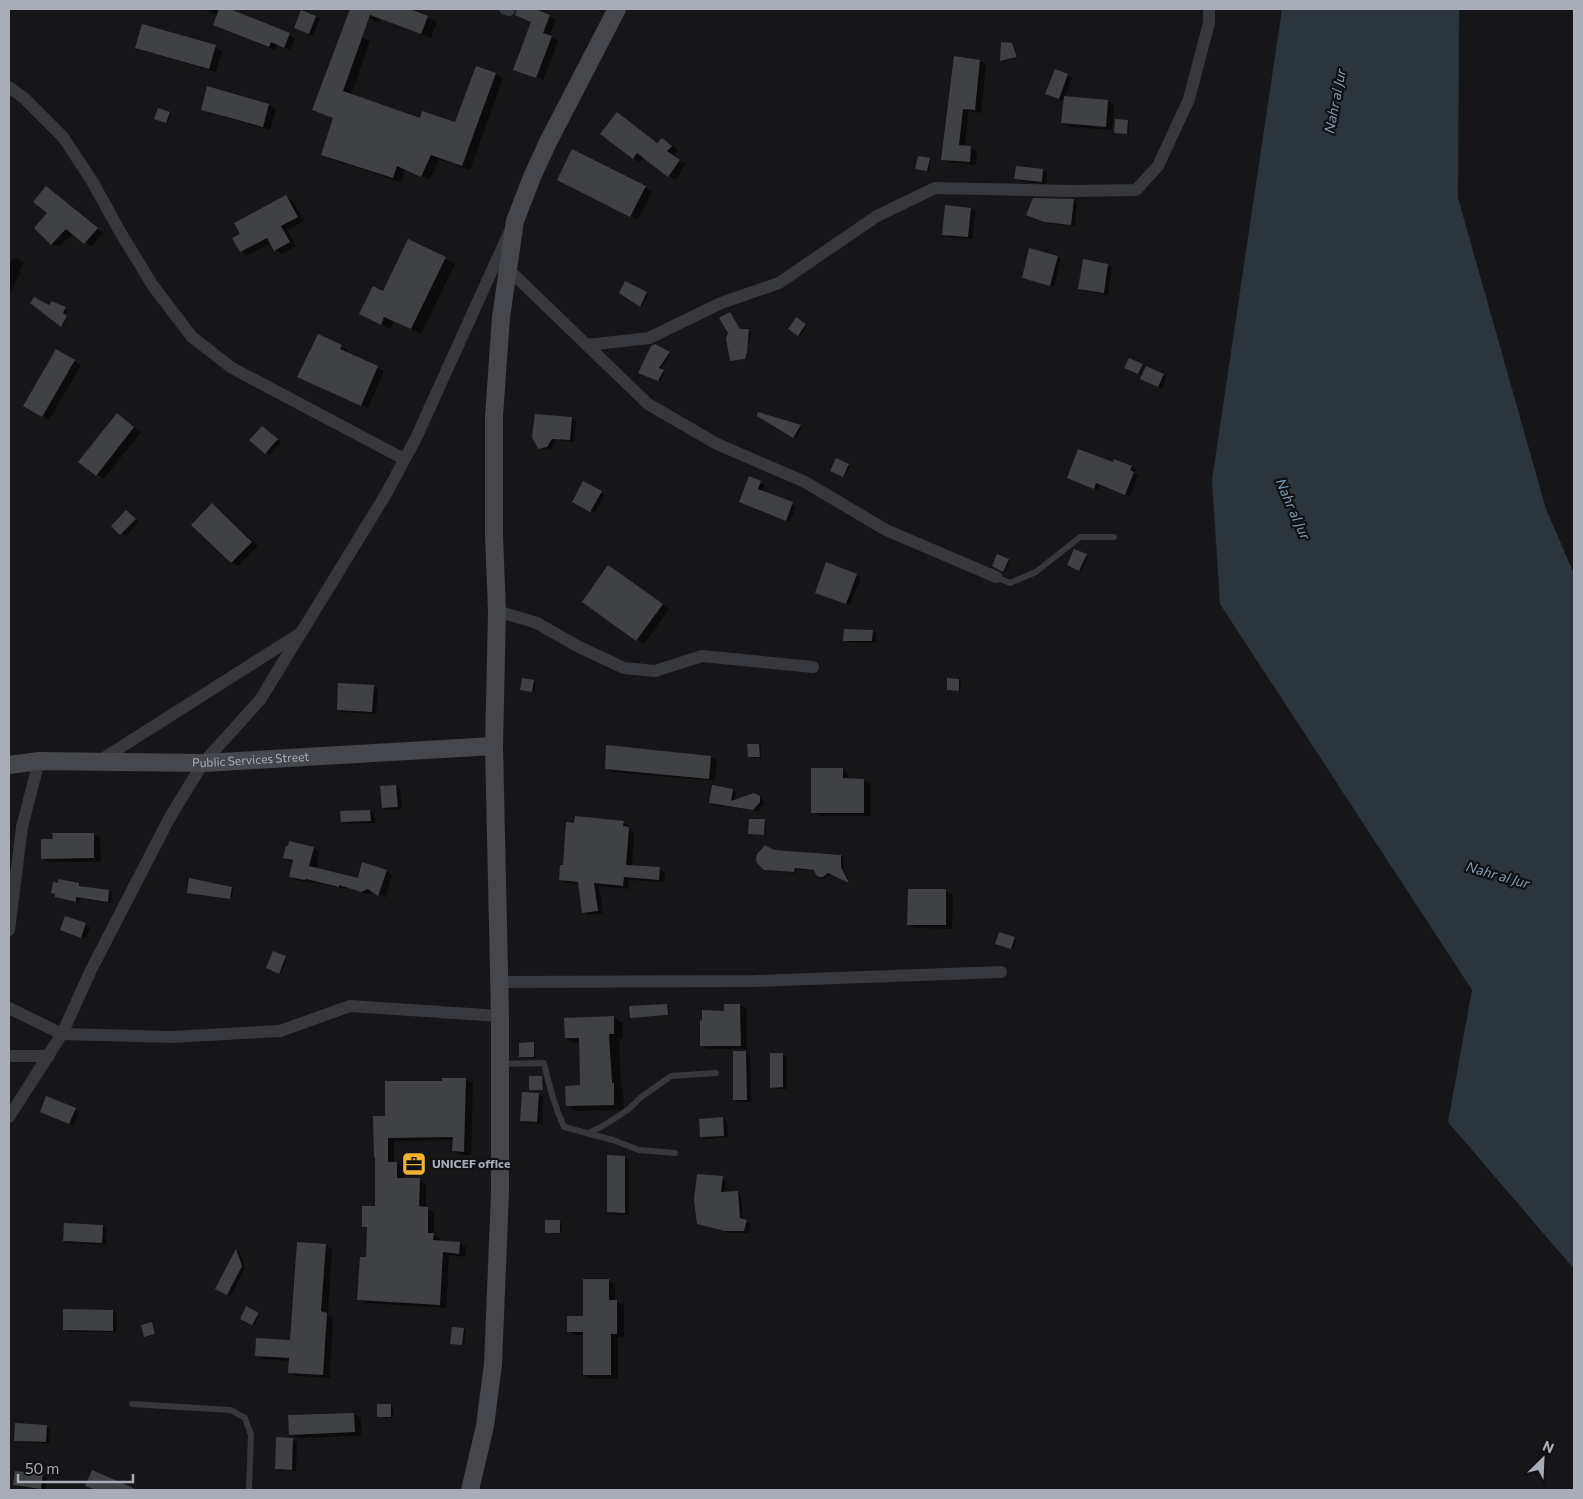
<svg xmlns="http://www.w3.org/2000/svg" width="1583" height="1499" viewBox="0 0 1583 1499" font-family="Commissioner,sans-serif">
<rect width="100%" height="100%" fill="#161618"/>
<polygon fill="#2c353c" points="1282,9 1459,9 1458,198 1546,509 1574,574 1574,1269 1448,1122 1472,990 1220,604 1212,480"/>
<g fill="#0007">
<polygon points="205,9 227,9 295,38 290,50 277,45 275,50 220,28 218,16"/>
<polygon points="352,9 406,9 437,22 431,38 380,19 379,23"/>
<polygon points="522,9 532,9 556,19 549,36 558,41 543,81 542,79 520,71 533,22 519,16"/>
<polygon points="316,17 320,19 313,36 296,28"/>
<polygon points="344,28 370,41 351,95 421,119 456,124 495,74 503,78 470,170 439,159 430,180 405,169 401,182 331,159 323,154 335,118"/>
<polygon points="1002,43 1014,45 1018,58 1002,61"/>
<polygon points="137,47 215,47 222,51 216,72 144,51"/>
<polygon points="955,58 980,61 986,64 981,113 968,111 965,147 971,148 977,151 976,165 949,162 943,159"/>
<polygon points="1055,71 1072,78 1065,97 1107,101 1114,105 1112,130 1070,127 1063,123 1064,101 1051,96"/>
<polygon points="208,88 269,105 276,109 270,130 209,113 203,109"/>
<polygon points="159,109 172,114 168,123 158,120"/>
<polygon points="618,113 658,144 669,143 678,150 673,156 686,164 675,180 644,157 640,162 633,158"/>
<polygon points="1128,121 1129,122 1129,134 1118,133"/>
<polygon points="929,160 931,160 929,171 918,169"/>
<polygon points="1043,170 1047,172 1046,184 1020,181 1015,179"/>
<polygon points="566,183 645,187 652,191 638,220"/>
<polygon points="46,187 103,233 92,247 73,233 59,247 52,244"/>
<polygon points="286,197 293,201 304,221 287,230 296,246 282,254 275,250 271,243 248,255 241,251"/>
<polygon points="1074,200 1077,202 1075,226 1049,224 1031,217"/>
<polygon points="971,209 975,211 973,239 948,237 944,234"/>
<polygon points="409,240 455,264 421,334 394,321 390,329 370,319"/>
<polygon points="14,257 24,263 19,272 21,273 9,294 9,264"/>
<polygon points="1057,257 1061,259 1054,287 1023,278"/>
<polygon points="1084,261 1108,265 1112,267 1108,295 1084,291 1079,288"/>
<polygon points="625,283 648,294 642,307 620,293"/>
<polygon points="31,303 51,306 52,303 67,309 64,315 68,318 63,327"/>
<polygon points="730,313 741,330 751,332 746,359 731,360"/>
<polygon points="797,319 807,325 800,336 790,329"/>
<polygon points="341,346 348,350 346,353 384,371 368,408 306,380"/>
<polygon points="655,346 671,354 660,370 665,372 660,381 640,372"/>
<polygon points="57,351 81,365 49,420 25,406"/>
<polygon points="1129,359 1144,366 1140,374 1126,368"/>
<polygon points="1163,375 1167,377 1162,389 1146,381"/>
<polygon points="759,414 801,426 802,427 796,438 758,416"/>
<polygon points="536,415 572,418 576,421 574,442 556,440 551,449 543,450 539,448"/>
<polygon points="124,419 141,432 104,479 97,475"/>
<polygon points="266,430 281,442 270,455 266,453"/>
<polygon points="836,460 850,466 845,476 832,470"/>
<polygon points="1115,460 1136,469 1134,473 1138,475 1130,496 1100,485 1098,490 1068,478 1113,464"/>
<polygon points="750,478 765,485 762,492 796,506 790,522 740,502"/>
<polygon points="584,483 605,495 595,513 574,501"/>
<polygon points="212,505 219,509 258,546 238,566 231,562"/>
<polygon points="126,511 139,522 126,536 112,526"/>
<polygon points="1075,550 1088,556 1081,571 1068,565"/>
<polygon points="998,556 1010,561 1005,572 993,566"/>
<polygon points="615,571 669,609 644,644 583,602"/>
<polygon points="857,575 861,578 850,605 821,595"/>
<polygon points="872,631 877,633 876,643 849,643 845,640"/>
<polygon points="523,679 536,682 534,692 523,690"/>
<polygon points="959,680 961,681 960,691 948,689"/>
<polygon points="373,686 378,689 376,714 342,712 338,709"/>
<polygon points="759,745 761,746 761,758 749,757"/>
<polygon points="608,746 711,757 717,760 715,781 612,772 606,768"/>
<polygon points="842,770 849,774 849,780 864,780 871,784 871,816 820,816 813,812"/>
<polygon points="396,787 400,789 402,809 387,810 383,808"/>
<polygon points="732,790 736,792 735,801 757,794 761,797 764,802 764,804 758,811 714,805 711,803"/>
<polygon points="370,811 374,813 375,823 346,824 342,821"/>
<polygon points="764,821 766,822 765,835 751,834"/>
<polygon points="623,822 629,825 629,828 634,832 632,867 659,869 665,872 664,882 629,880 628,889 599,886 603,913 589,915 583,912 580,884 566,883 560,879"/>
<polygon points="93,834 100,838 101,862 49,862 42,858"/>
<polygon points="313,848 319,852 316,869 358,879 386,871 392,875 385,898 375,892 368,895 345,887 345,889 312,882 312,883 296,880 290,876 294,862 284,858"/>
<polygon points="774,851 841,856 843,857 844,870 850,882 831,874 826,878 823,878 817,874 816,871 797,869 796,873 768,871 765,869"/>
<polygon points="190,879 232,888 234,889 231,899 190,893 188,892"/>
<polygon points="79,884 82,887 109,891 113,893 111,903 80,898 79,903 56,897"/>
<polygon points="946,891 953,895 952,929 915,928 908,924"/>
<polygon points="66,917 90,927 86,939 61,930"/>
<polygon points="1014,938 1016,939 1013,949 998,945"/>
<polygon points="274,953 287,958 281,973 268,968"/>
<polygon points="667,1005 668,1006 669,1016 631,1017"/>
<polygon points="740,1005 747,1009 747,1049 708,1049 701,1045"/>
<polygon points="613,1017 623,1023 623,1039 619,1039 621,1088 623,1090 624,1110 577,1111 567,1106 582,1086 580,1043 575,1043 566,1038"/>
<polygon points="533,1044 535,1045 535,1058 520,1056"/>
<polygon points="746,1052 750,1055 751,1102 739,1102 734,1099"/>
<polygon points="782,1055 787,1057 787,1089 776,1089 772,1087"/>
<polygon points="542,1078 543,1079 544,1090 532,1090"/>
<polygon points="466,1079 473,1083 471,1155 460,1155 454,1151 454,1140 394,1141 394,1163 404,1167 404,1179 419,1180 426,1184 426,1208 434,1212 434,1235 440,1238 440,1242 459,1243 466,1247 465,1257 449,1255 446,1308 365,1303 358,1299 367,1258 368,1229 364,1227 376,1207 387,1117 443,1082 443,1080"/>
<polygon points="539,1094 543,1097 542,1124 526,1123 522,1120"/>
<polygon points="75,1110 79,1112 74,1126 46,1114"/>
<polygon points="723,1119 727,1121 728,1137 705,1139 701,1136"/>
<polygon points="608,1156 625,1157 629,1160 629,1215 612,1214 608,1212"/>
<polygon points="722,1177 726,1180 725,1193 737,1193 741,1195 743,1220 751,1223 748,1233 730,1233 698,1223"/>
<polygon points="547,1221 562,1223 561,1233 548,1233"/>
<polygon points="102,1226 107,1228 106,1245 68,1243 64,1241"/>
<polygon points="325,1245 332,1249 328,1315 333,1318 330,1378 296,1376 289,1372 290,1361 263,1359 256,1355 291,1341"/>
<polygon points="237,1250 240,1252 245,1268 231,1296 217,1289"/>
<polygon points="608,1280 615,1285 615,1301 624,1305 624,1337 618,1337 618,1379 591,1379 584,1375 584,1335 576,1335 569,1331 584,1317"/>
<polygon points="247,1308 260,1315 254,1325 241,1318"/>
<polygon points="113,1311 117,1314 117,1332 68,1332 64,1329"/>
<polygon points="152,1323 156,1334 147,1337 145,1336"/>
<polygon points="453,1328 466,1330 464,1345 453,1344"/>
<polygon points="391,1405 393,1406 393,1418 378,1417"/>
<polygon points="354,1414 361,1418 361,1436 297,1438 290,1434"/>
<polygon points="46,1427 51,1429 50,1444 20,1442 15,1440"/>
<polygon points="293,1440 297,1442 296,1471 280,1471 276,1468"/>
<polygon points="42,1476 47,1478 45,1490 19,1487 14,1485"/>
</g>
<g fill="#404145">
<polygon points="219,9 230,9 290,33 284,48 271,42 269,47 213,25"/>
<polygon points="350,9 410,9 428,16 421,34 370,15 343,91 420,118 422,111 455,122 476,66 496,73 462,166 431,155 421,177 397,166 393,178 321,155 333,118 312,110"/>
<polygon points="517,9 535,9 550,15 543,33 552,36 536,78 513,70 531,22 515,15"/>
<polygon points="301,10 316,16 309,34 294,28"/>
<polygon points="142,24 216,45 209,69 135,48"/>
<polygon points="1001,42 1012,43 1017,57 1000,61"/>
<polygon points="954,56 980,60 975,110 963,109 959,145 971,146 970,162 941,160"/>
<polygon points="1055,69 1068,74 1059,99 1045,94"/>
<polygon points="207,86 269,104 263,127 201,110"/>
<polygon points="1064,96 1108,100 1106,127 1061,123"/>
<polygon points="158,108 170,112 166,123 154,119"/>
<polygon points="617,112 657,143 662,138 672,146 667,151 680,160 668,177 637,153 633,159 600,134"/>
<polygon points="1115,119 1128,120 1127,134 1114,133"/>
<polygon points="572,149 646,186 630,217 557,180"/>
<polygon points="918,156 930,158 927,171 915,169"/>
<polygon points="1016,166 1043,169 1042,182 1014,179"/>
<polygon points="46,186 98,228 84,244 66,229 51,245 34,228 47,213 33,202"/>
<polygon points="286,195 298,217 281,226 290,242 274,251 267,238 240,252 232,238 240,234 234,223"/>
<polygon points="1033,198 1074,199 1071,225 1044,222 1026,215"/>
<polygon points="945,205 971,208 968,237 942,235"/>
<polygon points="408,239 446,257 411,329 384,317 381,325 359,314 373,286 383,291"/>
<polygon points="1029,248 1058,256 1050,286 1022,278"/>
<polygon points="1083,259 1108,264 1104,293 1078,289"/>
<polygon points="625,281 647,292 640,307 619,293"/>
<polygon points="34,297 47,304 50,305 51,301 66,307 63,313 67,316 61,327 30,303"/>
<polygon points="730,312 740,329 749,329 747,353 745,359 730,361 726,338 728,333 719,318"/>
<polygon points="796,317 806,324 798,336 788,329"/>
<polygon points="318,334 342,345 340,349 378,366 361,406 297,377"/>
<polygon points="655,344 670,352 659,368 664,370 658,381 638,373 651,346"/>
<polygon points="56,349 75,360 42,417 23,406"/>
<polygon points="1129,358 1143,364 1138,374 1124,368"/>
<polygon points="1146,366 1164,374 1158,387 1140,379"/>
<polygon points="758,412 801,425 793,438 757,416"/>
<polygon points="117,413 134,427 96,476 78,462"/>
<polygon points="535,414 572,417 570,440 552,439 547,447 538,449 532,437"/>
<polygon points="262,426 278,439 265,454 249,440"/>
<polygon points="1078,449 1113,462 1114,459 1132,466 1130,470 1134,472 1125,495 1096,483 1094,489 1067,478"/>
<polygon points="836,458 849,464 843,477 830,471"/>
<polygon points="749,476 761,481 758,489 793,502 786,521 739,502"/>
<polygon points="583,481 602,491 590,512 572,502"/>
<polygon points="212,503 252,542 231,563 191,525"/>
<polygon points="126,510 136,519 120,535 111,526"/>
<polygon points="1074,549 1087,554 1079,571 1067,565"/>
<polygon points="997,554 1009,559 1003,572 992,566"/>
<polygon points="826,562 857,574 846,604 815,593"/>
<polygon points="608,565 663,604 636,641 582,602"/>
<polygon points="844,629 873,630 872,641 843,641"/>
<polygon points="522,678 534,680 532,692 520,690"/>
<polygon points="947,678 959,679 959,691 947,690"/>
<polygon points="338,683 374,685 372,712 337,710"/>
<polygon points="747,744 759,744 760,757 748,757"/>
<polygon points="606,745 711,756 709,779 605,769"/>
<polygon points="811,768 843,768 843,778 864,779 864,813 811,813"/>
<polygon points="396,785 398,807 382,808 380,786"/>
<polygon points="712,785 733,789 731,801 754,793 760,796 760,802 753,810 709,803"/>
<polygon points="370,810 371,821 341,822 340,811"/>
<polygon points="575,816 624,821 623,826 629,827 626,865 660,867 659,880 624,877 623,886 594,883 598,911 582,913 578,882 559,880 560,865 563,865 566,822 574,823"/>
<polygon points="749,819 765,819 764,835 748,834"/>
<polygon points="52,833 94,833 94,858 41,859 41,839 53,839"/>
<polygon points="289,841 314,847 309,866 358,878 362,862 387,870 378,896 368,889 361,892 339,885 339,887 306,879 305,880 289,877 293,860 283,858 286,846 288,846"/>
<polygon points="765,845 774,850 841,855 841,867 849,883 828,873 823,877 819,877 816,875 814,870 795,868 794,872 764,870 757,863 756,858 757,854"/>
<polygon points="189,878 232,887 230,899 187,893"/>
<polygon points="58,879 79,883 79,886 109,890 108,902 76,897 76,902 55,897 55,894 51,893 53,882 58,883"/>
<polygon points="908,889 946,889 946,925 907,925"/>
<polygon points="65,916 86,923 81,938 60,930"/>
<polygon points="999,932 1015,937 1011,949 995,944"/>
<polygon points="273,951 286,956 279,974 266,968"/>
<polygon points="667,1004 668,1015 630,1018 629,1006"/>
<polygon points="724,1004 740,1004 741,1046 700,1046 700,1020 702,1021 702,1010 724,1011"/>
<polygon points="614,1016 614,1034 609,1034 612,1083 614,1083 614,1105 566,1106 565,1086 580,1085 579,1038 565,1038 564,1018"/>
<polygon points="534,1042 534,1057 519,1057 519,1043"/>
<polygon points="733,1051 746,1051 747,1100 733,1100"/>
<polygon points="770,1053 783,1053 783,1087 770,1088"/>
<polygon points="529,1076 542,1076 543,1090 529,1090"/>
<polygon points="442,1078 466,1078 464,1152 452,1151 453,1137 388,1138 388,1162 397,1162 397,1178 420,1178 419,1206 428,1207 428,1233 434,1233 433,1240 460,1242 459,1254 443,1252 440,1305 357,1300 360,1257 366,1257 367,1227 362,1227 362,1206 375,1206 375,1157 374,1157 373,1116 385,1116 385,1081 442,1081"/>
<polygon points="522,1092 539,1093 537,1122 520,1121"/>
<polygon points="46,1096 76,1108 69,1124 40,1112"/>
<polygon points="723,1117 724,1136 700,1137 699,1119"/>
<polygon points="607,1155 625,1156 625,1213 607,1212"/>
<polygon points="697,1174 723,1176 721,1192 738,1191 740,1218 747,1220 744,1231 725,1231 697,1224 694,1200"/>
<rect x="545" y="1220" width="15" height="13"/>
<polygon points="64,1223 103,1225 102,1243 63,1241"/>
<polygon points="297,1242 326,1244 321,1311 327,1313 323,1375 288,1373 289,1358 255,1356 256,1338 290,1340"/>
<polygon points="236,1249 242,1266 227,1295 215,1289"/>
<polygon points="583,1279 609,1279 609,1300 617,1300 617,1334 611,1334 611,1375 583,1375 583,1332 567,1332 567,1316 583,1316"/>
<polygon points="246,1306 259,1313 252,1325 240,1319"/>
<polygon points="63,1309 113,1310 113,1331 63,1330"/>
<polygon points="152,1322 155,1334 144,1337 141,1325"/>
<polygon points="452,1327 464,1328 462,1345 450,1344"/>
<rect x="377" y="1404" width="14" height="13"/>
<polygon points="354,1413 355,1432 289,1435 288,1415"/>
<polygon points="15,1423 47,1425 46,1442 14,1441"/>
<polygon points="276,1437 293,1438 292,1470 275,1469"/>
<polygon points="92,1470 138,1490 96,1490 85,1486"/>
<polygon points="15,1471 43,1474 41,1489 13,1485"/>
</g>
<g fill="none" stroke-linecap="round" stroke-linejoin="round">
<g stroke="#37383d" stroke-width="6">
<polyline points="996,577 1010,583 1036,572 1080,537 1114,537"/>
<path d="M500,1064L544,1063C549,1086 555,1107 564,1127L613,1140L639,1150L675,1153"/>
<polyline points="589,1133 603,1126 629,1109 640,1098 671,1076 716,1073"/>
<polyline points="132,1404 231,1410 245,1418 251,1435 249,1490"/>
</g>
<g stroke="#37383d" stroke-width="12">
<polyline points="505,9 509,10"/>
<polyline points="9,87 24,98 63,137 92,181 119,230 153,286 192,337 232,368 404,459"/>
<polyline points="508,269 648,404 717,444 805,482 886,530 996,577"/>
<polyline points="587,345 649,338 721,303 779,283 877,216 935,188 1072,191 1136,190 1158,166 1189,99 1209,23 1209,9"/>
<polyline points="497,611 537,623 577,646 624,668 655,671 702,656 813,667"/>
<polyline points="99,761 299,634"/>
<polyline points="9,930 22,827 39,761"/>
<polyline points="499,982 755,981 1001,972"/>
<polyline points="9,1008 62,1034 174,1037 280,1031 350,1006 500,1016"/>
<polyline points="9,1056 49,1056"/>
<polyline points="9,1117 62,1034 91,970 170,817 203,763 260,700 386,494 416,438 509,233"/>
</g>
<g stroke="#45474d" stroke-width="18">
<path id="s1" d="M9,765L39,761L203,763L494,746"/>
<polyline points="470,1490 485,1426 493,1364 500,1193 500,1016 494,746 497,611 494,536 494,416 501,317 515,221 532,177 548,142 617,9"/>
</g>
</g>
<defs>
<symbol id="office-square" viewBox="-11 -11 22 22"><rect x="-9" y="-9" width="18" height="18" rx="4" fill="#f2b134" stroke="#111113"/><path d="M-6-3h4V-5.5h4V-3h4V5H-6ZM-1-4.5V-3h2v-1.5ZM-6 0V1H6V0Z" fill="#111"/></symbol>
</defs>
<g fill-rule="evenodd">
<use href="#office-square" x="400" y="1150" width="28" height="28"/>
</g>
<g text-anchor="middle" stroke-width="4.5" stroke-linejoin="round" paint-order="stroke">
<g font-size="12" fill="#a8adb8" stroke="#111113">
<text dy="4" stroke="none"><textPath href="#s1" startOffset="242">Public Services Street</textPath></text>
</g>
<g font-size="12" font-weight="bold" fill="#a8adb8" stroke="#111113" text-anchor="start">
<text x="432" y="1168">UNICEF office</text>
</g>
<g font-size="14" font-style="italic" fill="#7f9bb3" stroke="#111113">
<text transform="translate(1335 101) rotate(-79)" y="5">Nahr al Jur</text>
<text transform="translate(1293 509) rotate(66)" y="5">Nahr al Jur</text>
<text transform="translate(1498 875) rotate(16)" y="5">Nahr al Jur</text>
</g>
</g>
<rect width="1583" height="1499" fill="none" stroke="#a8adb8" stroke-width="20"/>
<g transform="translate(1543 1459) rotate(24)" stroke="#111113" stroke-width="4" paint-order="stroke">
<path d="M0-4L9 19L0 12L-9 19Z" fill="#a8adb8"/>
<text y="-8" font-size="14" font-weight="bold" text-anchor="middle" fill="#a8adb8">N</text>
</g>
<path d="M18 1474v8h115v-8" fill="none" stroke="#a8adb8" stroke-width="2.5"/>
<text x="25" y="1474" font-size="15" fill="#a8adb8" stroke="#111113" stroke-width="4" paint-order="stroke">50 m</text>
</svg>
